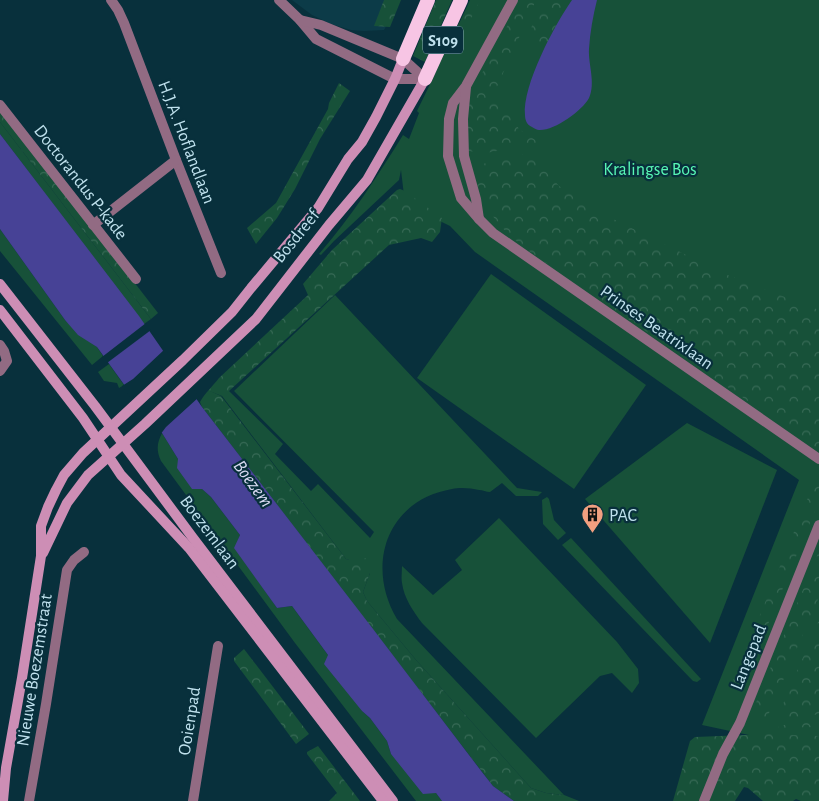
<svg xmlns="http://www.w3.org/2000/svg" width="819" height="801" viewBox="0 0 819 801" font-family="'Alegreya Sans',sans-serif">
<defs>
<pattern id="forest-crowns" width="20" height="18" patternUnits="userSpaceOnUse" patternTransform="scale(1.25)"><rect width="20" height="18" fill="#175139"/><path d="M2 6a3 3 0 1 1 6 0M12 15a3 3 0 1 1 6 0" fill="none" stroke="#376a56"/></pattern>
</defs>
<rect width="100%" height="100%" fill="#08303c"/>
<polygon fill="#0c3b48" points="292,0 397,0 392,16 384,30 364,31 351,30 331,24 312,15"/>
<g fill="#175139">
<path d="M471,0H819V750L702,725L799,480L475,252L450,226L405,204L401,170L399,180L334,241L321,255L319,254C351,217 377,177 403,135L409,139L419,113L417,111L435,74L448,41L460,22Z"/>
<polygon points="0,122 151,319 144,324 0,134"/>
<polygon points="0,229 65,320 97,347 103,356 92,365 0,251"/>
<polygon points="491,274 646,385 574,489 417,378"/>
<path d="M335,295L517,488L542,492L538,496H516L502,483L490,492C486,492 483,490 479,490C471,488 460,487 452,489C387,500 365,565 397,619L564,795L546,793L531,788L416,660L367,601L363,592L370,573L358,560H349L346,559L222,396L209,391H229L283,444L275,454L311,491L318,484L370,538L374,532L234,391Z"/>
<polygon points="109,364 124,385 119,388 117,383 104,381 98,372"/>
<polygon points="687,423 777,470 710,643 585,499"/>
<path d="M162,433L178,459L202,489L211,497L240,535L235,548L277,608L292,606L328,655L362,711L370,718L387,741L391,754L436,793L442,801H416L295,643L161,461C156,450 157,443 162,433Z"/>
<polygon points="547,497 549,499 554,520 566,533 558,540 543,524 542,500"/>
<path d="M499,518L617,642L638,669L639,683L632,693L612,673L600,676L536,738L422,623C413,611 404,598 402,583C401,578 402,572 402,566L433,595L462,570L455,560Z"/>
<polygon points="571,538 701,679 697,682 693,681 562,545"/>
</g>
<g fill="url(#forest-crowns)">
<polygon points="384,0 401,0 390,27 374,26"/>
<polygon points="436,0 452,0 425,62 413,56"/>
<polygon points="470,0 480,0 452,58 448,41 460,22"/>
<polygon points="521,0 536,0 495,91 504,104 512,120 520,130 534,139 544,142 486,153 468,151 467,120 471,94"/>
<polygon points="544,0 572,0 564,11 543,51 531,28"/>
<polygon points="339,83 350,91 320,139 295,189 277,218 256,244 247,228 276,203 328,109 329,103"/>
<polygon points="0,109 158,313 151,319 0,122"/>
<path d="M535,152L537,161L559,186L601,213L725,274L819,310V447L818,449L526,249C496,225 484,209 473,172L488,161Z"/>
<path d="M400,189L405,191L442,218L440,232L432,242L421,238L389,245L229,391H210L221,396L346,559L349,560L367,558L371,562L370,573L363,592L367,601L416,660L531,788L546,793L564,795L579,801H514L493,786L202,407L200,402C205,393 213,386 219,378L308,295L303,284L332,250L397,190Z"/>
<polygon points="814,483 819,486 819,501 742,687 733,681"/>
<polygon points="819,551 819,597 766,720 752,720 751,716 753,710"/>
<polygon points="819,620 819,714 779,721 781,713 780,711"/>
<polygon points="244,649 309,734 296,744 234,661 234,658"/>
<polygon points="819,719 819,727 778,728 779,726"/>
<polygon points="770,734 819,736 819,801 801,801 796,799 793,801 763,801 748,788 744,787 735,801 673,801 690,741 695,737"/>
<polygon points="318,746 360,801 329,801 337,793 307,754 307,752"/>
</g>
<g fill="#474296">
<path d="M572,0H597C593,16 590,32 589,49C588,64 596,83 589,98C582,111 554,131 539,130C537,130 534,128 532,127C527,125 525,120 525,115C522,86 555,24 572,0Z"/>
<polygon points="0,134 139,316 202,407 370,625 482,772 493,786 514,801 442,801 436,793 423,794 391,754 387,741 370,718 362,711 324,664 328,655 292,606 277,608 234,548 240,535 211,497 202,489 192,489 177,468 178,459 162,433 156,429 97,347 78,335 65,320 0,229"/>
</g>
<g fill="#08303c">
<polygon points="146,323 151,330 107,363 102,357"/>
<polygon points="165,349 199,397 166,427 160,435 154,430 122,386 133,379"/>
</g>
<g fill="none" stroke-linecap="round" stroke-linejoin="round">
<g stroke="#926b83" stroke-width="10">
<polyline points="111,0 118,10 124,23 176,160 221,273"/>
<polyline points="279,0 300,20 316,39 395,79 425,79"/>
<polyline points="513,0 466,86 453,103 449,119 448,156 461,198 479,219 493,233 819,459"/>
<polyline points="300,20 321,25 403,59 425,79"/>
<polyline points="466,87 463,119 464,156 476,199 479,219"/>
<polyline points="0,105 136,279"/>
<polyline points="93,225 176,160"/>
<polyline points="0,345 4,351 7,361 0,371"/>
<polyline points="29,801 46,704 67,570 74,560 84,552"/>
<polyline points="193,801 218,646"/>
<polyline points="704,801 723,754 740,723 819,525"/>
</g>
<g stroke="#cd8eb5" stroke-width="10">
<polyline points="0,284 95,406 193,538 393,801"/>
<polyline points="0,310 83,418 121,475 189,548 383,801"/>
<polyline points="43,553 67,503 88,475 145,424 256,319 329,225 367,180 425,79"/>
<polyline points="3,801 6,768 22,678 41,556 41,526 48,507 56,490 64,475 83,453 183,360 232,312 251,288 318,208 348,159 362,142 376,117 395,79 403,59"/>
</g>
<g stroke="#f7c5e4" stroke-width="14">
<polyline points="403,59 428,0"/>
<polyline points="425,79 461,0"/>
</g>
</g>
<defs>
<symbol id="building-pin" viewBox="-11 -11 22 30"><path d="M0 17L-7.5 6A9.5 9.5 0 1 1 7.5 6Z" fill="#f2a080" stroke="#08303c"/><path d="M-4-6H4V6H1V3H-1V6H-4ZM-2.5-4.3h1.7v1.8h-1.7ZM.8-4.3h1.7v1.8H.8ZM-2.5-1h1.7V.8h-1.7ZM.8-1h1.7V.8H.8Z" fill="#111"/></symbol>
</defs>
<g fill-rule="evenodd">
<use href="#building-pin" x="580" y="502" width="25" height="34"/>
</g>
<g text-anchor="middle" stroke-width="4.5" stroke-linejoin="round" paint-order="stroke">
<rect fill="#08303c" stroke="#89adb9" stroke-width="1" x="423" y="26.5" width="40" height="27" rx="4"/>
<g font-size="16" font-weight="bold" fill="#c0e2ee">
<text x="443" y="46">S109</text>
</g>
<g font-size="18" fill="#c0e2ee" stroke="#08303c">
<text transform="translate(187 142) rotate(69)" y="6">H.J.A. Hoflandlaan</text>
<text transform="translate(81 182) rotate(52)" y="6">Doctorandus P-kade</text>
<text transform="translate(296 236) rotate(-51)" y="6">Bosdreef</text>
<text transform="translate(657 327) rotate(35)" y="6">Prinses Beatrixlaan</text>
<text transform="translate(210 532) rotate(53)" y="6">Boezemlaan</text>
<text transform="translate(748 657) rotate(-68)" y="6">Langepad</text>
<text transform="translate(34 670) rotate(-81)" y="6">Nieuwe Boezemstraat</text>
<text transform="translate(189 721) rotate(-81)" y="6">Ooienpad</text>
</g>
<g font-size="18" fill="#58f7b5" stroke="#08303c">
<text x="650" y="175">Kralingse Bos</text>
</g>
<g font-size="18" fill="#c0e2ee" stroke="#08303c" text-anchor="start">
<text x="609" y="521">PAC</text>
</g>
<g font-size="19" font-style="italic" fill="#d8daf2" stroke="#08303c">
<text transform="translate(254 483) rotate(54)" y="7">Boezem</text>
</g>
</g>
</svg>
